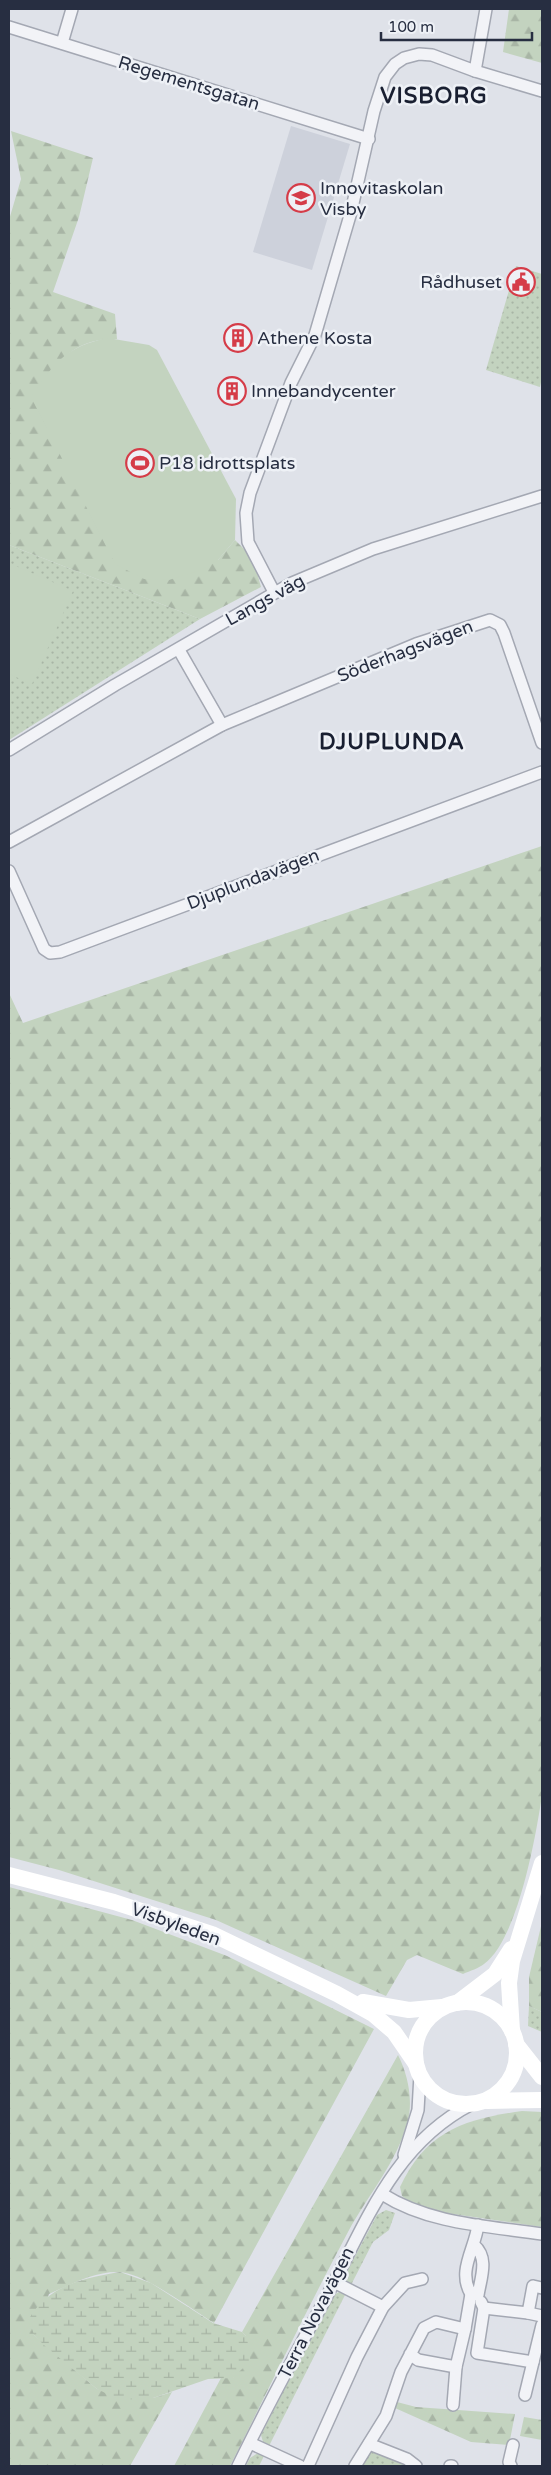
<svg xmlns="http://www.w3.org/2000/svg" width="551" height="2475" viewBox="0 0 551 2475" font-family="'Varela Round',sans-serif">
<defs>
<pattern id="grass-dots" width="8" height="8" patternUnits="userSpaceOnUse" patternTransform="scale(1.25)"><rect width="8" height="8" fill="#c3d3bf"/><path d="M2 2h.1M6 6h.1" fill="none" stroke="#a8b5a5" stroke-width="1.8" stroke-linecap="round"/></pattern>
<pattern id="forest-firs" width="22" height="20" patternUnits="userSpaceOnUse" patternTransform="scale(1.25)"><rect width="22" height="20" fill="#c3d3bf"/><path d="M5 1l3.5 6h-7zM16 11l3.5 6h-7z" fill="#a8b5a5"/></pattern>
<pattern id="wetland-marsh" width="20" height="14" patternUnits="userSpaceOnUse" patternTransform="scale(1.25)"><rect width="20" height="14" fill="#c3d3bf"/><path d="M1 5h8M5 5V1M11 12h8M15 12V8" fill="none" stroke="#a8b5a5"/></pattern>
</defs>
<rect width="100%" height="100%" fill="#dfe2e9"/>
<polygon fill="#cdd1db" points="291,126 350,144 312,270 253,252"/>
<g fill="url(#grass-dots)">
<polygon points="516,266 542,274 542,377 540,387 486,370"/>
<polygon points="9,545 200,619 9,740"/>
<polygon points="529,2006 542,2012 542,2032 528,2026"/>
<polygon points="386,2210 395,2213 389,2230 373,2242 351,2285 343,2279 377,2215"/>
<polygon points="339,2292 345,2295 269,2446 263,2442 261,2435 332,2296"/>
<polygon points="371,2447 412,2466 358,2466"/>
<polygon points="258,2453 265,2454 259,2466 246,2466 250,2458"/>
</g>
<g fill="url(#forest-firs)">
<polygon points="509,9 542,9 542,63 503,52"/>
<path d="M11,131L93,158L79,217L53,292L115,314L117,339C74,337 53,365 32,397L218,560L235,540L253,558L261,587L200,619L9,545V220L21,179Z"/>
<path d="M542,846V1795C536,1836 518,1939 484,1964C479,1968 470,1971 463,1974L417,1955L407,1960L386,1996L216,1920L59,1870L9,1857V993L23,1023Z"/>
<path d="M9,1887L132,1920L227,1956L374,2029L214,2323C191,2309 144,2273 119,2272C95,2271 70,2285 49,2294L34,2335L97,2389L153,2398L172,2392L130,2466H9Z"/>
<polygon points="542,1922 542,2012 529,2006 529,1977"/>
<path d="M398,2055C408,2075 413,2099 408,2121C397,2162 368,2195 348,2232C307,2309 269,2388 230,2466H174L221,2378H233L246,2336L242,2332Z"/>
<path d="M522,2111L542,2112V2227L439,2212L415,2206L402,2196L400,2187C426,2131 465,2119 522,2111Z"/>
<polygon points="397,2402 416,2407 515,2414 509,2445 471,2442 395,2408"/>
<polygon points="524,2417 542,2420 542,2440 520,2436"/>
</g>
<path fill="url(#wetland-marsh)" d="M120,2272L151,2283L213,2323L242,2332L246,2336L250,2352V2361L233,2378L208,2379L153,2398L120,2400L97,2389L45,2346L34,2335L29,2319C48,2285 84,2278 120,2272Z"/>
<g fill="#c3d3bf">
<path d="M108,338L149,345L157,350L236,499L235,540L218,560L201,570L169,580L144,579L115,564L31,397C54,363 66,346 108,338Z"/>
<polygon points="9,563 73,591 32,684 9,674"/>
</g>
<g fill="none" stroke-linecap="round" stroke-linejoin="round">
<defs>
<g id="minor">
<polyline points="9,27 369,139"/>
<polyline points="62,43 72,9"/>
<polyline points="475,71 486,9"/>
<polyline points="274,592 248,542 246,513 250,493 291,383 315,335 351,212 374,111 385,77 395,64 404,58 419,54 432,55 475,71 542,91"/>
<polyline points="179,650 222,725"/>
<polyline points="9,750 115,685 292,583 373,549 542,496"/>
<polyline points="9,842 222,725 416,644 490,620 500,625 504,633 542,743"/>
<polyline points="9,871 44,949 50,953 60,952 542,772"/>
<polyline points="404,2155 418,2110 420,2075"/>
<path d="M382,2194C429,2224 488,2226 542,2234"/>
<path d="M474,2245C489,2258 481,2277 478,2295L471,2294C457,2271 475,2249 478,2225"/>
<polyline points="334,2282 383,2307"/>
<polyline points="481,2302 484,2308 528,2313 533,2286 542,2288"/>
<polyline points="484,2308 477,2353 533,2362"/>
<polyline points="528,2313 542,2316"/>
<polyline points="465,2329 471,2294"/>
<polyline points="525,2395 542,2325"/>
<polyline points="453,2405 456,2367"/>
<polyline points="250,2443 300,2466"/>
<polyline points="369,2444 407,2459 416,2466"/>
<path d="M238,2466C266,2408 297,2351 328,2294C366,2222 395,2143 472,2104"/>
<polyline points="308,2466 357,2357 383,2307 405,2283 422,2279"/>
<polyline points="355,2466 386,2416 401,2372 424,2328 436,2322 465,2329 456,2367 418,2360 410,2354"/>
<polyline points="450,2466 452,2466"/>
<polyline points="511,2466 509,2462 513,2445"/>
</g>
</defs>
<use href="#minor" stroke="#a4a8b3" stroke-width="14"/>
<use href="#minor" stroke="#f2f3f7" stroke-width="11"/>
<g stroke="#fff" stroke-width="16">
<polyline points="9,1875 114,1902 212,1934 337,1994 373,2014 394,2032 416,2064"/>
<polyline points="363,2002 409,2010 442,2007"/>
<circle cx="466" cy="2053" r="51"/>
<polyline points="457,2003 495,1974 511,1949"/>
<polyline points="512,2031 509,1983 512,1961 542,1863"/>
<polyline points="516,2044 542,2077"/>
<polyline points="487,2101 542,2100"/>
</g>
</g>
<defs>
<symbol id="school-ring" viewBox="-11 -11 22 22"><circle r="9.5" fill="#eef1f6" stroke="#d53c48" stroke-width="1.5"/><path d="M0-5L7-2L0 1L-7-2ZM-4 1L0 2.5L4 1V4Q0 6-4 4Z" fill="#d53c48"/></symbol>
<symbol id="civic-ring" viewBox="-11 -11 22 22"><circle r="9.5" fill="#eef1f6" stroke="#d53c48" stroke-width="1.5"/><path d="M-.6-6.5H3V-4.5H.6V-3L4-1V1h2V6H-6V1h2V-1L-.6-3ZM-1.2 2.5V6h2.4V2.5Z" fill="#d53c48"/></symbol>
<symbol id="building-ring" viewBox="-11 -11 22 22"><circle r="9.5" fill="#eef1f6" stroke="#d53c48" stroke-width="1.5"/><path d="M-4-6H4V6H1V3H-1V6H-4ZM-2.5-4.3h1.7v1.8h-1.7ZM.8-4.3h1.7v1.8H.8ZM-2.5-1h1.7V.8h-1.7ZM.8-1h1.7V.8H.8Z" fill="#d53c48"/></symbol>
<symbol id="stadium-ring" viewBox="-11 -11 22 22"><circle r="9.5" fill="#eef1f6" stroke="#d53c48" stroke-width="1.5"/><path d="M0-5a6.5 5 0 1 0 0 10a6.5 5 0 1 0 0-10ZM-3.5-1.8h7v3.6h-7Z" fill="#d53c48"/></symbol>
</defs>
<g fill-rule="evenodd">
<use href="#school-ring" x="285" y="182" width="32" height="32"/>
<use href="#civic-ring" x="505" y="266" width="32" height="32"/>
<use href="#building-ring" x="222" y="322" width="32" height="32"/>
<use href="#building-ring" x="216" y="375" width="32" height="32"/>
<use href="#stadium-ring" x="124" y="447" width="32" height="32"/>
</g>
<g text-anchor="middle" stroke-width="5" stroke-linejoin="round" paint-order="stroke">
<g font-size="18" fill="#272e41" stroke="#eef1f6">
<text transform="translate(189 83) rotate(17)" y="6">Regementsgatan</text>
<text transform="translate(265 600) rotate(-29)" y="6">Langs väg</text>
<text transform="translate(405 651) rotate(-21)" y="6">Söderhagsvägen</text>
<text transform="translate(253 879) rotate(-21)" y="6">Djuplundavägen</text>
<text transform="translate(176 1924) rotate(20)" y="6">Visbyleden</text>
<text transform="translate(316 2313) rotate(-63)" y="6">Terra Novavägen</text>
</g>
<g font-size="18" fill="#272e41" stroke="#eef1f6" text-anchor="start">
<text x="320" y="194">Innovitaskolan<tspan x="320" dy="21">Visby</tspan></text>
<text x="502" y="288" text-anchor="end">Rådhuset</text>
<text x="257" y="344">Athene Kosta</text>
<text x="251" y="397">Innebandycenter</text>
<text x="159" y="469">P18 idrottsplats</text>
</g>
<g font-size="22" font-weight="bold" letter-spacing="1" fill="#191f31" stroke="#eef1f6">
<text x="434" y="103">VISBORG</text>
<text x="392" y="749">DJUPLUNDA</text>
</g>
</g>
<rect width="551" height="2475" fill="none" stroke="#272e41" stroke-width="20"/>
<path d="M381 32v8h151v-8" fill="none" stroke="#272e41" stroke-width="2.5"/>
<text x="388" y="32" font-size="15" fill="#272e41" stroke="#eef1f6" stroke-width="4" paint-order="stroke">100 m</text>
</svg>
